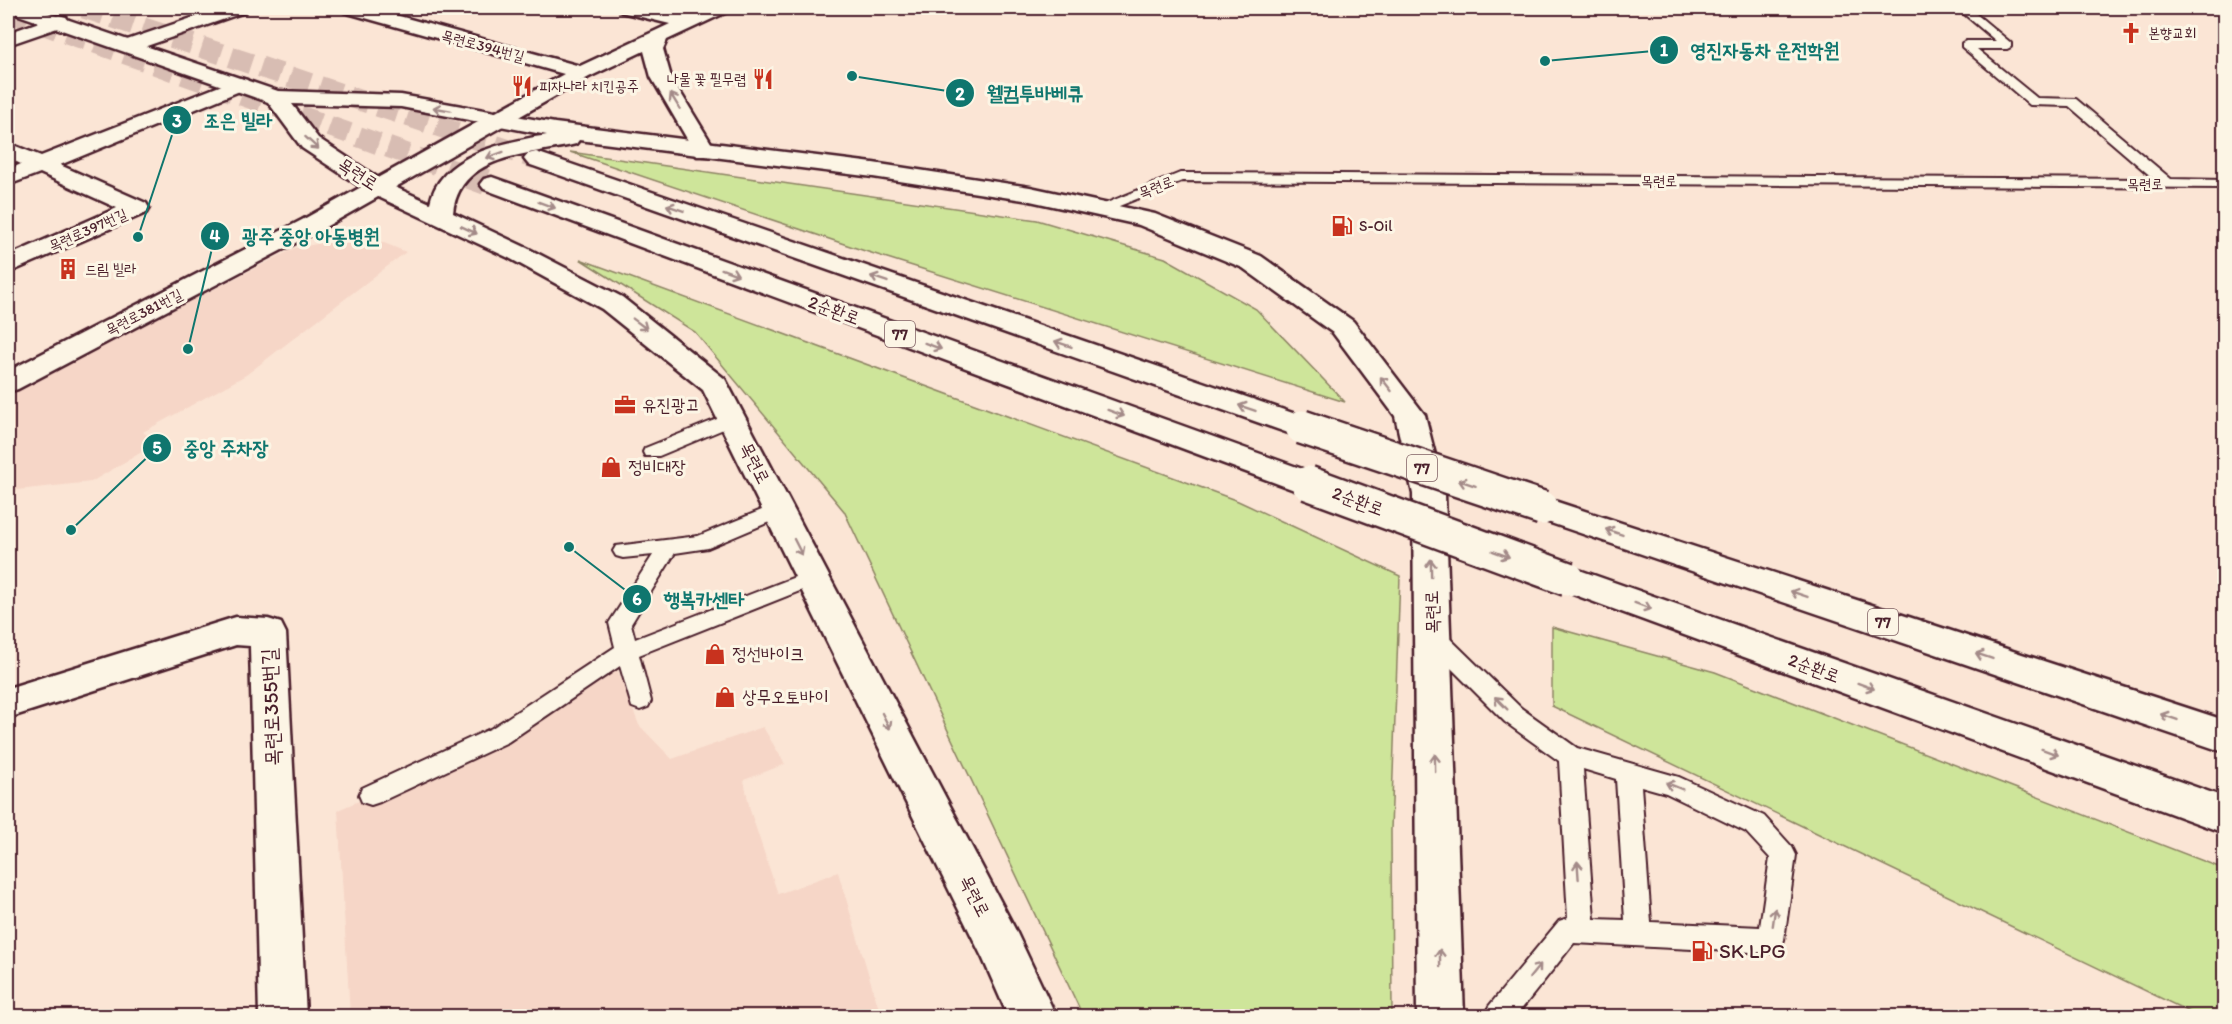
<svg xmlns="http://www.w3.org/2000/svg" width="2232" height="1024" viewBox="0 0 2232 1024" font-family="Itim,'Poor Story',sans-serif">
<rect width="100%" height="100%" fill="#fbe5d5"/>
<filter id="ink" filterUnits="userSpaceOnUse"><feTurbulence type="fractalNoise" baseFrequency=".0167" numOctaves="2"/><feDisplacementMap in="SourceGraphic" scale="12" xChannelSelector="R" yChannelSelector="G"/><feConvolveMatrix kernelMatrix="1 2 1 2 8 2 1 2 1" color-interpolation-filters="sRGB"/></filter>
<g filter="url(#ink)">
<g fill="#f6d6c7">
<polygon points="365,235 406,252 246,375 143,432 157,443 91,482 8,491 8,393 295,248"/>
<polygon points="616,666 639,725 672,759 763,727 785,764 744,780 750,810 778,894 838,872 881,1016 350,1016 338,810 497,741"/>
</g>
<g fill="#cee59a" stroke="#8c8262" stroke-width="1.5">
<polygon points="570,152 1037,220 1165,258 1256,309 1345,402 865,251"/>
<polygon points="580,259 1238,501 1400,576 1391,830 1392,1016 1083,1016 844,511 695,332"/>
<polygon points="1552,627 1715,672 2224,869 2224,1016 2198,1016 1552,706"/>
</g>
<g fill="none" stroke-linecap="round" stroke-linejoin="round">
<g stroke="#d8bdb3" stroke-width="21" stroke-dasharray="21 10" stroke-linecap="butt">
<polyline points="84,8 536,159"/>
<polyline points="8,12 466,175"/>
</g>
<polyline stroke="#d8bdb3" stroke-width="26" stroke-dasharray="26 14" stroke-linecap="butt" points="462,173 492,184"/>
<defs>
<g id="service">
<polygon points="1957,8 1969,8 2011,43 2011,47 2007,49 1977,49 2037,98 2076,99 2171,179 2224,180 2224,188 1182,181 1104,212 1094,212 1092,209 1180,173 2154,179 2069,106 2030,105 1962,47 1962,43 1966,41 1996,41"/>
<polygon points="732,413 741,419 738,423 659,456 645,456 643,452 645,448"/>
<polygon points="779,503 786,505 789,510 786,515 708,548 675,553 631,624 635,639 813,570 820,573 823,578 820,583 639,655 651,701 648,707 640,710 632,707 620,666 508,742 380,802 371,805 362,802 359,795 362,788 492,728 615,647 609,623 653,555 623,558 616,556 613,551 616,546 698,536"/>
<path d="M1432,627L1440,629L1521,708L1577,748L1679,777L1764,816L1792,847L1796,855L1784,940L1780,949L1771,953L1574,943L1516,1016H1485L1489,1006L1559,921L1568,918L1559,761L1505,722L1424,641L1421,635L1424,629ZM1583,769L1616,779L1625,920L1594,919ZM1641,786L1666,793L1746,832L1770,858L1760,927L1651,922Z"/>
</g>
<g id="minor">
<polygon points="221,8 247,8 245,12 138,49 124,49 121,45 124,41"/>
<polygon points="342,8 370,8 580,66 670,24 621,12 619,8 649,8 687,16 706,8 729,8 727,12 667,40 663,49 671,77 716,151 713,156 697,156 651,77 644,51 589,77 320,230 18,389 8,392 8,371 302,220 564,74 344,12"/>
<polygon points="59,15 66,17 69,21 66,25 8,45 8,33"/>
<polygon points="240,78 247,80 250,84 247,88 60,165 146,203 149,208 146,213 8,273 8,256 117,208 40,173 8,185 8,170 21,164 8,158 8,143 41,156"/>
<polygon points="236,617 268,619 281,623 286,633 306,1016 259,1016 250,646 236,645 8,718 8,688"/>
</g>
<path id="secondary" d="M8,8H34L278,91L401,95L555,123L873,163L1030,187L1155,214L1261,256L1353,321L1425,415L1445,494L1464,1016H1417L1413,494L1395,416L1333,333L1243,268L1139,225L1030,201L873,177L579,140L576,144C531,155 459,153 453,213L527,248L622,297L725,379L1015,929L1056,1016H1008L983,959L703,390L602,309L509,258L370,193L302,148L268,102L10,12ZM292,104L401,107L547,135C505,142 440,154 430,203L386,183L318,138Z"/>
<g id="trunk">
<polygon points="536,152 1313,420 1317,427 1313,434 1302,437 1291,434 528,164 524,159 528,154"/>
<polygon points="492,177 1319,475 1324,483 1319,491 1308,494 1297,491 484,189 480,184 484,179"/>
<polygon points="1542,497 2224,720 2224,752 1530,516 1526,508 1530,500"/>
<polygon points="1568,566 2224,797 2224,833 1556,588 1551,579 1556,570"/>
</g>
</defs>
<use href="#service" stroke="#4a1f2b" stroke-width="4"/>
<use href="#minor" stroke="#4a1f2b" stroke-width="5"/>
<use href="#secondary" stroke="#4a1f2b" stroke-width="5"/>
<use href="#trunk" stroke="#4a1f2b" stroke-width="5"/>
<use href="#service" fill="#fcf5e5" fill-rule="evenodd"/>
<use href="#minor" fill="#fcf5e5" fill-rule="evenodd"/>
<use href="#secondary" fill="#fcf5e5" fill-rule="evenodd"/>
<use href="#trunk" fill="#fcf5e5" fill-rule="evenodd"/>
<defs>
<g id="trunk-bridge">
<polyline points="1302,427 1542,508"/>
<polyline points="1308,483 1568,579"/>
</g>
</defs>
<use href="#trunk-bridge" stroke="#4a1f2b" stroke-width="38" stroke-linecap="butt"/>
<use href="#trunk-bridge" stroke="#fcf5e5" stroke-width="33"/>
</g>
<defs><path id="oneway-shaft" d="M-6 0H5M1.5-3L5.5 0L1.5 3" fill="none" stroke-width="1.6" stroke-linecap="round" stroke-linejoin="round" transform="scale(1.5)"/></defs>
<g stroke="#a38a88">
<use href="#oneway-shaft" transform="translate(675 101) rotate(-121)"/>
<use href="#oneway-shaft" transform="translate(442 109) rotate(-170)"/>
<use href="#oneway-shaft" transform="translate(312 143) rotate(42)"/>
<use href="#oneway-shaft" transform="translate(495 155) rotate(160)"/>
<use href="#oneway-shaft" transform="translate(547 205) rotate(20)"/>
<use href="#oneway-shaft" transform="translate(675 208) rotate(-161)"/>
<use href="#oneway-shaft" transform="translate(469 230) rotate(25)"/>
<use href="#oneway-shaft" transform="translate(730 272) rotate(20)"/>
<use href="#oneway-shaft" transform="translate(879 279) rotate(-161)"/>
<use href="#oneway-shaft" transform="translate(640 324) rotate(37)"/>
<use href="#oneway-shaft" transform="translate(1063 344) rotate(-161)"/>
<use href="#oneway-shaft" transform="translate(933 346) rotate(20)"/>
<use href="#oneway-shaft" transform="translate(1386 384) rotate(-128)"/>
<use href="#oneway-shaft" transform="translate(1247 408) rotate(-161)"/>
<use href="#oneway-shaft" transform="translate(1116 413) rotate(20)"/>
<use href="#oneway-shaft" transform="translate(1467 483) rotate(-162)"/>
<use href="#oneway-shaft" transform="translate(1614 532) rotate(-161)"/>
<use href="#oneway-shaft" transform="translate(798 547) rotate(63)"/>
<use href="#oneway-shaft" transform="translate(1501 554) rotate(20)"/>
<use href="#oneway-shaft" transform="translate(1431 568) rotate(-91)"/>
<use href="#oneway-shaft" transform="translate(1799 594) rotate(-161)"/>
<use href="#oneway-shaft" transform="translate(1643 606) rotate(20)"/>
<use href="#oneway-shaft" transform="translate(1984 656) rotate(-161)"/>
<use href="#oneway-shaft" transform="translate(1866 686) rotate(20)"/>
<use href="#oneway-shaft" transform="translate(1501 703) rotate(-135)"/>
<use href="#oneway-shaft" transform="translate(2169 717) rotate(-161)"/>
<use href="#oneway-shaft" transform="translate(886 721) rotate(63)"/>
<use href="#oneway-shaft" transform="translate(2050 752) rotate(20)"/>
<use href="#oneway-shaft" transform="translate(1435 763) rotate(-91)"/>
<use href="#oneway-shaft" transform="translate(1674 786) rotate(-158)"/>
<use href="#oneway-shaft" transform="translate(1578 870) rotate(-94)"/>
<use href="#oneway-shaft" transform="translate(1774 917) rotate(-82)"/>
<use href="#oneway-shaft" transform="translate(1440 958) rotate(-91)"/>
<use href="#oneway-shaft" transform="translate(1535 971) rotate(-51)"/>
</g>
</g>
<defs>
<symbol id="church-bare" viewBox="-9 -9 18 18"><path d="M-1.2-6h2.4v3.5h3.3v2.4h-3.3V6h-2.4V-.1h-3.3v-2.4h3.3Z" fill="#c8321e" stroke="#fcf5e5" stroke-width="2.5" paint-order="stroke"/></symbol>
<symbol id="restaurant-bare" viewBox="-9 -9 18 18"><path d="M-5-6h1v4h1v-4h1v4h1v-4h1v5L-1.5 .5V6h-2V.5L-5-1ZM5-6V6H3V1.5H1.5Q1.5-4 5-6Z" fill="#c8321e" stroke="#fcf5e5" stroke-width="2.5" paint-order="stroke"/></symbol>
<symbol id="fuel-bare" viewBox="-9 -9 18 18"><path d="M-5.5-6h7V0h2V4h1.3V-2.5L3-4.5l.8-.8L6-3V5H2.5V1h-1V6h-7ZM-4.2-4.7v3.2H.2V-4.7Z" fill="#c8321e" stroke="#fcf5e5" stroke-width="2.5" paint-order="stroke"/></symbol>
<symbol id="building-bare" viewBox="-9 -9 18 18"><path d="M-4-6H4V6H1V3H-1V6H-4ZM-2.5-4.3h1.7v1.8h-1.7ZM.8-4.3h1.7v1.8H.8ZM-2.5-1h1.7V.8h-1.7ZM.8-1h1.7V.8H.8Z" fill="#c8321e" stroke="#fcf5e5" stroke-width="2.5" paint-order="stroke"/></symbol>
<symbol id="office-bare" viewBox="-9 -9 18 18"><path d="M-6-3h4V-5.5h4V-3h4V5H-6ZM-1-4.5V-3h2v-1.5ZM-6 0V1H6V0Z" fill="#c8321e" stroke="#fcf5e5" stroke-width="2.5" paint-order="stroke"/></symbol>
<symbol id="shop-bare" viewBox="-9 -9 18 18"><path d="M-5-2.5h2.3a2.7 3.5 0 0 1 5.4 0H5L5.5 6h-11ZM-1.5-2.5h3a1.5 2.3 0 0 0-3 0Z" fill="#c8321e" stroke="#fcf5e5" stroke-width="2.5" paint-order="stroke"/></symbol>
</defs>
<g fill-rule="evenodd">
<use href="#church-bare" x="2116" y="18" width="30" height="30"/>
<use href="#restaurant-bare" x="748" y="64" width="30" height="30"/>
<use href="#restaurant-bare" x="507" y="71" width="30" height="30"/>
<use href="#fuel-bare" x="1327" y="211" width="30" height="30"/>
<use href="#building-bare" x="53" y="254" width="30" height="30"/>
<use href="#office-bare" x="610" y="390" width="30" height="30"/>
<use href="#shop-bare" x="596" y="452" width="30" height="30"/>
<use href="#shop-bare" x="700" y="639" width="30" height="30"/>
<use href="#shop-bare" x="710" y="682" width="30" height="30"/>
<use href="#fuel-bare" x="1687" y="936" width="30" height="30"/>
</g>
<g text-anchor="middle" stroke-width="6" stroke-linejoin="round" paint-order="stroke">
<g font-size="15" fill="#4a1f2b" stroke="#fcf5e5" text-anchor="start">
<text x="2148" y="38">본향교회</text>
<text x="746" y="84" text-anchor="end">나물 꽃 필무렵</text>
<text x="539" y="91">피자나라 치킨공주</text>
<text x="1359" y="231">S-Oil</text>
<text x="85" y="274">드림 빌라</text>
</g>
<g font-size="15" fill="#4a1f2b" stroke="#fcf5e5">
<text transform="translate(483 46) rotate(15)" y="5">목련로394번길</text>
<text x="1659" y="186">목련로</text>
<text x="2145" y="189">목련로</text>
<text transform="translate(1156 187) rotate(-21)" y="5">목련로</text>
<text transform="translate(88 230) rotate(-24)" y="5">목련로397번길</text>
<text transform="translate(144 312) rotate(-27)" y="5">목련로381번길</text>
</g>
<g fill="#fcf5e5" stroke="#7f5f63" stroke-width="1.5">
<rect x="885" y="321" width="30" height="26" rx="4.5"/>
<rect x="1407" y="455" width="30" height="26" rx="4.5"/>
<rect x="1868" y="609" width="30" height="26" rx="4.5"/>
</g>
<g font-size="16" font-weight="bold" fill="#4a1f2b">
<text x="900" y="340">77</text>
<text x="1422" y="474">77</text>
<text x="1883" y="628">77</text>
</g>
<g font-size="18" fill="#4a1f2b" stroke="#fcf5e5">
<text transform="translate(358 174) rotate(33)" y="6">목련로</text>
<text transform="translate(834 310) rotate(20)" y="6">2순환로</text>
<text transform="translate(755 463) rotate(63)" y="6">목련로</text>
<text transform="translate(1358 501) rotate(20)" y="6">2순환로</text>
<text transform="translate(1432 612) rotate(-91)" y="6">목련로</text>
<text transform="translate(1814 668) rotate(20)" y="6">2순환로</text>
<text transform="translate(975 896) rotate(63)" y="6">목련로</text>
</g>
<g font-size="18" fill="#4a1f2b" stroke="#fcf5e5" text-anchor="start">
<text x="642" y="411">유진광고</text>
<text x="628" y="473">정비대장</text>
<text x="732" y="660">정선바이크</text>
<text x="742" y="703">상무오토바이</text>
</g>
<g font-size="21" fill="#4a1f2b" stroke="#fcf5e5">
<text transform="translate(271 707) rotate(-92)" y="7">목련로355번길</text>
</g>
<g font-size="21" fill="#4a1f2b" stroke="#fcf5e5" text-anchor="start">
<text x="1719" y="958">SK LPG</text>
</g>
</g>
<path fill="none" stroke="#0f766e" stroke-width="2" d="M1545 61L1664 50M852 76L960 93M138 237L177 120M188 349L215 236M71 530L157 448M569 547L637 599"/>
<g fill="#0f766e" stroke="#fcf5e5" stroke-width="2">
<circle cx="1545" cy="61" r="6"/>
<circle cx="852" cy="76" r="6"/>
<circle cx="138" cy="237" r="6"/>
<circle cx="188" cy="349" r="6"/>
<circle cx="71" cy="530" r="6"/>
<circle cx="569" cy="547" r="6"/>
<circle cx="1664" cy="50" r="15"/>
<circle cx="960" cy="93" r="15"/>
<circle cx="177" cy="120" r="15"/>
<circle cx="215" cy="236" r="15"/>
<circle cx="157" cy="448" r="15"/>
<circle cx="637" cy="599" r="15"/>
</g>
<g font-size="18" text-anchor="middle" font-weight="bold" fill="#fff">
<text x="1664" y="56">1</text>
<text x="960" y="100">2</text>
<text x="177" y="127">3</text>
<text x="215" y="242">4</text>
<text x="157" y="454">5</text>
<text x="637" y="605">6</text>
</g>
<g font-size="20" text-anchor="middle" font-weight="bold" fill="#0f766e" stroke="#fcf5e5" stroke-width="6" stroke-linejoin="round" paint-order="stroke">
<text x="1765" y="57">영진자동차 운전학원</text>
<text x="1035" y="100">웰컴투바베큐</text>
<text x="238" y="127">조은 빌라</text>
<text x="311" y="243">광주 중앙 아동병원</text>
<text x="226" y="455">중앙 주차장</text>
<text x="704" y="606">행복카센타</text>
</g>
<rect width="2232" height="1024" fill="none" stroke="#fcf5e5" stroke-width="30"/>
<rect x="15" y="15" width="2202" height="994" fill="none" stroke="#4a1f2b" stroke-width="2" filter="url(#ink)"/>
</svg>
